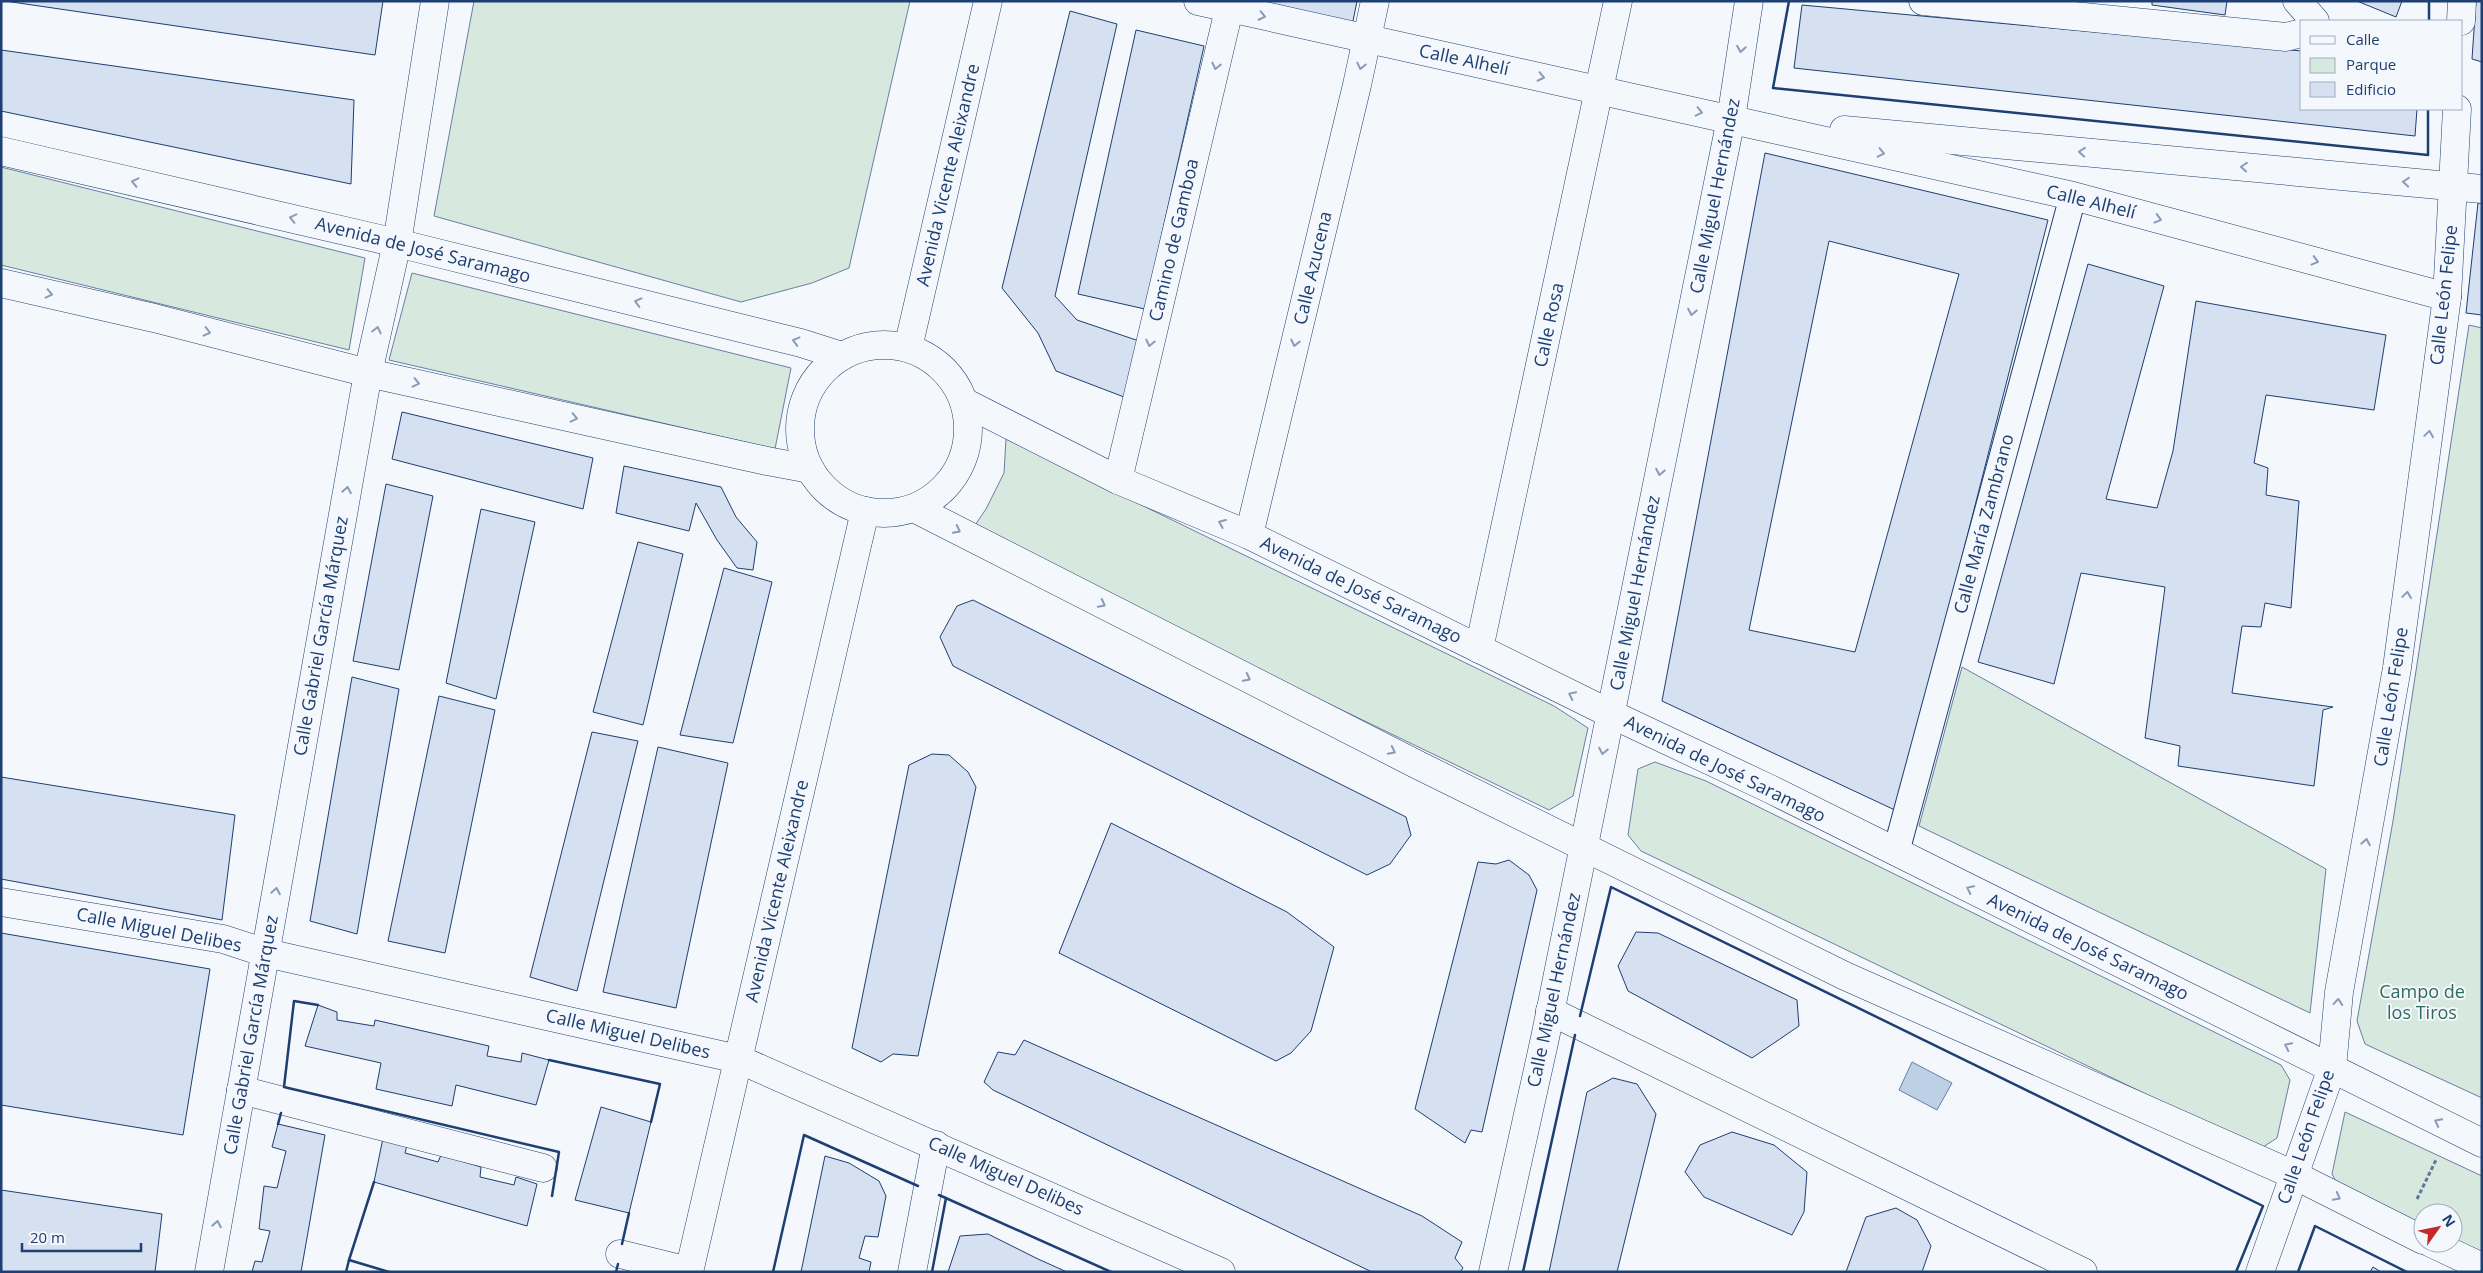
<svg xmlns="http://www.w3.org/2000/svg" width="2483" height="1273" viewBox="0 0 2483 1273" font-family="'Open Sans',sans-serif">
<rect width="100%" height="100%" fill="#f4f7fb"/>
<g fill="#d7e8df" stroke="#687fa3">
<polygon points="474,1 910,1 849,268 812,283 741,302 434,216"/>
<polygon points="1,167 365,258 349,350 1,265"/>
<polygon points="412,273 791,368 775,449 389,360"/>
<polygon points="2469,325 2482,328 2482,1098 2365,1044 2357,1021 2393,821"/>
<polygon points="1006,439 1554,706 1588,728 1573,796 1549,810 971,531 986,509 1004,473"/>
<polygon points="1962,667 2326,869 2310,1013 1919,826"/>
<polygon points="1655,762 1706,781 2281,1065 2290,1080 2277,1138 2260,1149 1641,851 1628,835 1638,769"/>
<polygon points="2345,1112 2482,1176 2482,1259 2453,1243 2453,1213 2423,1213 2423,1231 2342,1193 2332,1174"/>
</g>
<polygon fill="#bed0e5" stroke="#687fa3" points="1912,1062 1952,1083 1937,1110 1899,1090"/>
<g fill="#d5e0f0" stroke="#1d3f73" fill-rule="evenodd">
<polygon points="5,1 383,1 375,55"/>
<polygon points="1256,1 1357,1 1352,26"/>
<polygon points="2152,1 2227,1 2225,15 2152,5"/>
<polygon points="2357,1 2402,1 2396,17"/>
<polygon points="2476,1 2482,1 2482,62 2472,59"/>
<polygon points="1802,5 2302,51 2302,109 2417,109 2415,136 1794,68"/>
<polygon points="1070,11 1117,24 1055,296 1077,320 1139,341 1124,397 1056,371 1038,333 1002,288"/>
<polygon points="1136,30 1204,46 1145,309 1078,294"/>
<polygon points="1,50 354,100 351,184 1,111"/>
<path d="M1765,153L2048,220L1897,811L1662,701ZM1829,241L1959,274L1855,652L1749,630Z"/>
<polygon points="2478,203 2482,203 2482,315 2466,313"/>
<polygon points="2088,264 2164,286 2106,499 2157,508 2173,451 2196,301 2386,335 2374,410 2266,395 2254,463 2268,468 2266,495 2299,501 2291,608 2265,603 2261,627 2242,626 2232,693 2333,707 2323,710 2314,786 2178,766 2180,746 2145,738 2165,587 2081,573 2054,684 1978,662"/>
<polygon points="402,412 593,458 583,509 392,459"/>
<polygon points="624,466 721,487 736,517 757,542 753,570 737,568 717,540 696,503 689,531 616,513"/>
<polygon points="386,484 433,496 399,670 353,661"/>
<polygon points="481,509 535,522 496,699 446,683"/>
<polygon points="638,542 683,554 643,725 593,712"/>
<polygon points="724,568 772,582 733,743 680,735"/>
<polygon points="973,600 1406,817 1411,835 1390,864 1367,875 953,666 940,637 957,606"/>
<polygon points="352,677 399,689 357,934 310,921"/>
<polygon points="439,696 495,710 445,953 388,941"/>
<polygon points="592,732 638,741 577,991 530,977"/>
<polygon points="658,747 728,763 676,1008 603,992"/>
<polygon points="932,754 949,755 968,772 976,787 918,1056 893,1054 881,1062 852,1048 909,765"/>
<polygon points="1,777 235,815 222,920 1,879"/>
<polygon points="1111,823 1287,912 1334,947 1311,1031 1291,1053 1276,1061 1059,953"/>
<polygon points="1509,860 1529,875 1537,890 1482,1132 1471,1130 1465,1143 1415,1109 1478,862 1496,864"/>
<polygon points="1636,932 1658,933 1797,1000 1799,1026 1752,1058 1628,991 1618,966"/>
<polygon points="1,933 210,969 183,1135 1,1105"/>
<polygon points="318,1005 337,1012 337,1020 374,1026 375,1020 489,1046 487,1056 521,1062 522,1053 549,1060 536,1105 456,1085 452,1106 376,1089 381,1063 305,1046"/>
<polygon points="1024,1040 1422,1216 1462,1242 1455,1258 1463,1268 1460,1272 1372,1272 993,1090 984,1082 998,1052 1015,1055"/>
<polygon points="1613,1078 1637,1084 1656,1114 1617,1272 1549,1272 1587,1092"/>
<polygon points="601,1107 651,1122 629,1213 575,1200"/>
<polygon points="278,1124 325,1135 301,1272 252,1272 255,1261 262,1262 270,1231 259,1229 264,1186 277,1188 286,1151 272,1147"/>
<polygon points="1732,1132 1774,1145 1807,1172 1804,1212 1792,1235 1704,1197 1685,1172 1700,1145"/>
<polygon points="383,1138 407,1145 405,1153 438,1162 441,1155 481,1167 480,1177 514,1185 516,1177 537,1184 527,1226 374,1182"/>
<polygon points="825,1156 849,1163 879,1181 886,1196 878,1237 865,1236 859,1258 871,1262 869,1272 801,1272"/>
<polygon points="1,1190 162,1214 155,1272 1,1272"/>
<polygon points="1896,1208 1917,1220 1931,1246 1922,1272 1846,1272 1866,1217"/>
<polygon points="988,1234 1038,1259 1067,1272 948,1272 960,1236"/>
<polygon points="2373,1267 2381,1272 2370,1272"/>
</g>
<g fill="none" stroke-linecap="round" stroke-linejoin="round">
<defs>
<polyline id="pedestrian" points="1896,852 2073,196"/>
<g id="minor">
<polyline points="1198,1 2073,196 2447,297"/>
<polyline points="1923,1 2286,37 2302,33"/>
<polyline points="2297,1 2315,21"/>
<polyline points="1844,130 2482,189"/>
<polyline points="1118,480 1231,1"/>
<polyline points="1249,535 1357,85 1375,1"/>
<polyline points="1479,649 1618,1"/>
<polyline points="1,902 223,939 266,953 738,1059 1221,1272"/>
<polyline points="1550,1011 2083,1272"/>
<polyline points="241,1090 543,1168"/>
<polyline points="620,1254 689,1271"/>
<polyline points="209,1272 368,373 397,243 435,1"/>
<polyline points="912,1272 936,1145"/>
</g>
<g id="tertiary">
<polyline points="2461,21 2462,1"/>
<polyline points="1,151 397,243 801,343 842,356"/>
<polyline points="1,283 154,318 368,373 767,461 810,469"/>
<circle cx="884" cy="429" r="84"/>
<polyline points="908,348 988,1"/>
<polyline points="964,402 1118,480 1249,535 1611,714 1770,789 2482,1143"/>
<polyline points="914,508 1418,765 1845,976 2294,1175 2423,1240"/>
<polyline points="2431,1243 2482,1267"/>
<polyline points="689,1272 865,511"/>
<polyline points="1493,1272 1545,1038 1731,119 1749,1"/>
<polyline points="2260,1272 2332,1068 2339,992 2397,668 2447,297 2457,109"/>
</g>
</defs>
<use href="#pedestrian" stroke="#1d3f73" stroke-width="28"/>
<use href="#minor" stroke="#1d3f73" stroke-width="29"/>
<use href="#tertiary" stroke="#1d3f73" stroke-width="29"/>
<polyline stroke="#5e769c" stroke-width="3" stroke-dasharray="4 2.5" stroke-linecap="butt" points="2417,1199 2436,1160"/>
<use href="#pedestrian" stroke="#f4f7fb" stroke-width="26"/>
<use href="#minor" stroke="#f4f7fb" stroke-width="28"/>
<use href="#tertiary" stroke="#f4f7fb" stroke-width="28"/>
<g stroke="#1d3f73" stroke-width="2.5">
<polyline points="1789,1 1773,88 2428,155 2428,109"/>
<polyline points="2429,21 2429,1"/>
<polyline points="318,1005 294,1001 284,1087 559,1152 552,1196"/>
<polyline points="1580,1016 1611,887 2263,1206 2236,1272"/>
<polyline points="549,1060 660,1084 651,1122"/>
<polyline points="278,1124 281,1113"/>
<polyline points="374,1182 349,1260 389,1272"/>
<polyline points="939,1195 1111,1272"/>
<polyline points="622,1244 629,1213"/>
<polyline points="346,1272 349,1260"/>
<polyline points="616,1272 618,1264"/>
<polyline points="773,1272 804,1135 918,1186"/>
<polyline points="932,1272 946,1198"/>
<polyline points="1523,1272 1575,1035"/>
<polyline points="2298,1272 2315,1226 2407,1272"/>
</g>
</g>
<defs><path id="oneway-chevron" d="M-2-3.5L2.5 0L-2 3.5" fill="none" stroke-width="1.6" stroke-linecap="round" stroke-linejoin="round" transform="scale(1.25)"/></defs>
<g stroke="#889bb7">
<use href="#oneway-chevron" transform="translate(1262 16) rotate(12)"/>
<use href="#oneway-chevron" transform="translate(1741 49) rotate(99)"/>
<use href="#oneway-chevron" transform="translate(1216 66) rotate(103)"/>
<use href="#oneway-chevron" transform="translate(1361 66) rotate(102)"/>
<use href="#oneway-chevron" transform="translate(1541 77) rotate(12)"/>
<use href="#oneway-chevron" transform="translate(1699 112) rotate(13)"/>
<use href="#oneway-chevron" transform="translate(2082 152) rotate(-175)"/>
<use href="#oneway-chevron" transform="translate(1881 153) rotate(13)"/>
<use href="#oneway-chevron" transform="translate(2244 167) rotate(-175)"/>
<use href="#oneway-chevron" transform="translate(135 182) rotate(-167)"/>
<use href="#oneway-chevron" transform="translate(2406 182) rotate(-175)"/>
<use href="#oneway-chevron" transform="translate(293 218) rotate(-167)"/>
<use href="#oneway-chevron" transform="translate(2158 219) rotate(15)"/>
<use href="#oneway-chevron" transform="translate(2315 261) rotate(15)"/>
<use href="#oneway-chevron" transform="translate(49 294) rotate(13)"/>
<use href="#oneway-chevron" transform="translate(638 302) rotate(-166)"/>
<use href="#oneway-chevron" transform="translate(1692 312) rotate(101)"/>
<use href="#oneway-chevron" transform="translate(377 330) rotate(-77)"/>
<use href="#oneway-chevron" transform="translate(207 332) rotate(14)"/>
<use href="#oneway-chevron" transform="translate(796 341) rotate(-165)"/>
<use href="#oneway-chevron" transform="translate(1150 343) rotate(103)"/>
<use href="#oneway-chevron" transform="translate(1295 343) rotate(103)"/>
<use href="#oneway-chevron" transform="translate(416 383) rotate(13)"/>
<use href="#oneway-chevron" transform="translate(574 418) rotate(13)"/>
<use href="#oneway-chevron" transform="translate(2429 434) rotate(-82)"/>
<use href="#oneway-chevron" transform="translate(1660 472) rotate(101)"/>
<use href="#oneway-chevron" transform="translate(347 490) rotate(-80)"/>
<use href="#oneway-chevron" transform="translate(1222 523) rotate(-157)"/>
<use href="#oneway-chevron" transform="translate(957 530) rotate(27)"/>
<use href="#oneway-chevron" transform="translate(2407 595) rotate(-82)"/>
<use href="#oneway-chevron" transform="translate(1102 604) rotate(27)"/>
<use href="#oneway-chevron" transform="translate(1247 678) rotate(27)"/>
<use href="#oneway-chevron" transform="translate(1572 695) rotate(-154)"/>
<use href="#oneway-chevron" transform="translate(1392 751) rotate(27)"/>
<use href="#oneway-chevron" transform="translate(1603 751) rotate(101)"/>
<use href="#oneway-chevron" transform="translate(2366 842) rotate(-80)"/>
<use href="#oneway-chevron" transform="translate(1970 889) rotate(-154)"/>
<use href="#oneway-chevron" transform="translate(276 891) rotate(-80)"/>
<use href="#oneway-chevron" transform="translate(2338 1002) rotate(-85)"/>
<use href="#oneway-chevron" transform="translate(2288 1046) rotate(-154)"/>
<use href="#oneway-chevron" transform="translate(2438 1122) rotate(-153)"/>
<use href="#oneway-chevron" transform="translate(2337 1197) rotate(27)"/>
<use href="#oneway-chevron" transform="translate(217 1224) rotate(-80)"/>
</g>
<g text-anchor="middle" stroke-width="4" stroke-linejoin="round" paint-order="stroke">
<g font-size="18" fill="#1d3f73" stroke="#f4f7fb">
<text transform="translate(1464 60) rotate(12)" y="6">Calle Alhelí</text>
<text transform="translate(948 175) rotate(-77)" y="6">Avenida Vicente Aleixandre</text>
<text transform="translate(1715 196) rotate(-79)" y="6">Calle Miguel Hernández</text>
<text transform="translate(2091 202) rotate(14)" y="6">Calle Alhelí</text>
<text transform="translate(1174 240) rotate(-77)" y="6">Camino de Gamboa</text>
<text transform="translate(423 250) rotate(14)" y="6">Avenida de José Saramago</text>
<text transform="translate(1313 268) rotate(-77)" y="6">Calle Azucena</text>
<text transform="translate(2444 295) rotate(-84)" y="6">Calle León Felipe</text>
<text transform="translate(1549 325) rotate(-78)" y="6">Calle Rosa</text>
<text transform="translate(1984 524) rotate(-75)" y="6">Calle María Zambrano</text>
<text transform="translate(1361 590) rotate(26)" y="6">Avenida de José Saramago</text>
<text transform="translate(1635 593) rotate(-79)" y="6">Calle Miguel Hernández</text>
<text transform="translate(321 636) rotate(-80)" y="6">Calle Gabriel García Márquez</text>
<text transform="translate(2391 697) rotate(-81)" y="6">Calle León Felipe</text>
<text transform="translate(1725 769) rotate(26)" y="6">Avenida de José Saramago</text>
<text transform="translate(777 891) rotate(-77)" y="6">Avenida Vicente Aleixandre</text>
<text transform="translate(159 930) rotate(11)" y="6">Calle Miguel Delibes</text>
<text transform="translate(2088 947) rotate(26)" y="6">Avenida de José Saramago</text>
<text transform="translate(1554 990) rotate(-78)" y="6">Calle Miguel Hernández</text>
<text transform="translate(628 1034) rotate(13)" y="6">Calle Miguel Delibes</text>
<text transform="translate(251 1035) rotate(-80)" y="6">Calle Gabriel García Márquez</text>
<text transform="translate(2306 1137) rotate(-71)" y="6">Calle León Felipe</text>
<text transform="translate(1006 1176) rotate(24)" y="6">Calle Miguel Delibes</text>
</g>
<g font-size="18" fill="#2c6c60" stroke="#f4f7fb">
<text x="2422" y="998">Campo de<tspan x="2422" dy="21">los Tiros</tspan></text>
</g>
</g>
<rect width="2483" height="1273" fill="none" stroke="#1d3f73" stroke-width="5"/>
<rect x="2300" y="20" width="162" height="90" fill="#f4f7fb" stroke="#9eadc5"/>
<rect x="2310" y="36" width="25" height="8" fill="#f4f7fb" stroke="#9eadc5"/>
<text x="2346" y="45" font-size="15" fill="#1d3f73">Calle</text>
<rect x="2310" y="58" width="25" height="15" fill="#d7e8df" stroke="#9eadc5"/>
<text x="2346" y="70" font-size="15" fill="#1d3f73">Parque</text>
<rect x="2310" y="82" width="25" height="15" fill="#d5e0f0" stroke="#9eadc5"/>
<text x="2346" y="95" font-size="15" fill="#1d3f73">Edificio</text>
<g transform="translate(2438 1228) rotate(57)"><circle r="24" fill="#f4f7fb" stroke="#9eadc5"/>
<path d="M0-4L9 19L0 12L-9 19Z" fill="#c62828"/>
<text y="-8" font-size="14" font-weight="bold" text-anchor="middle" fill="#1d3f73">N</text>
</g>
<path d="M22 1243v8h119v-8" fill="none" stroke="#1d3f73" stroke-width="2.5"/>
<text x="30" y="1243" font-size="15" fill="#1d3f73" stroke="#f4f7fb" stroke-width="4" paint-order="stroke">20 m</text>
</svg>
